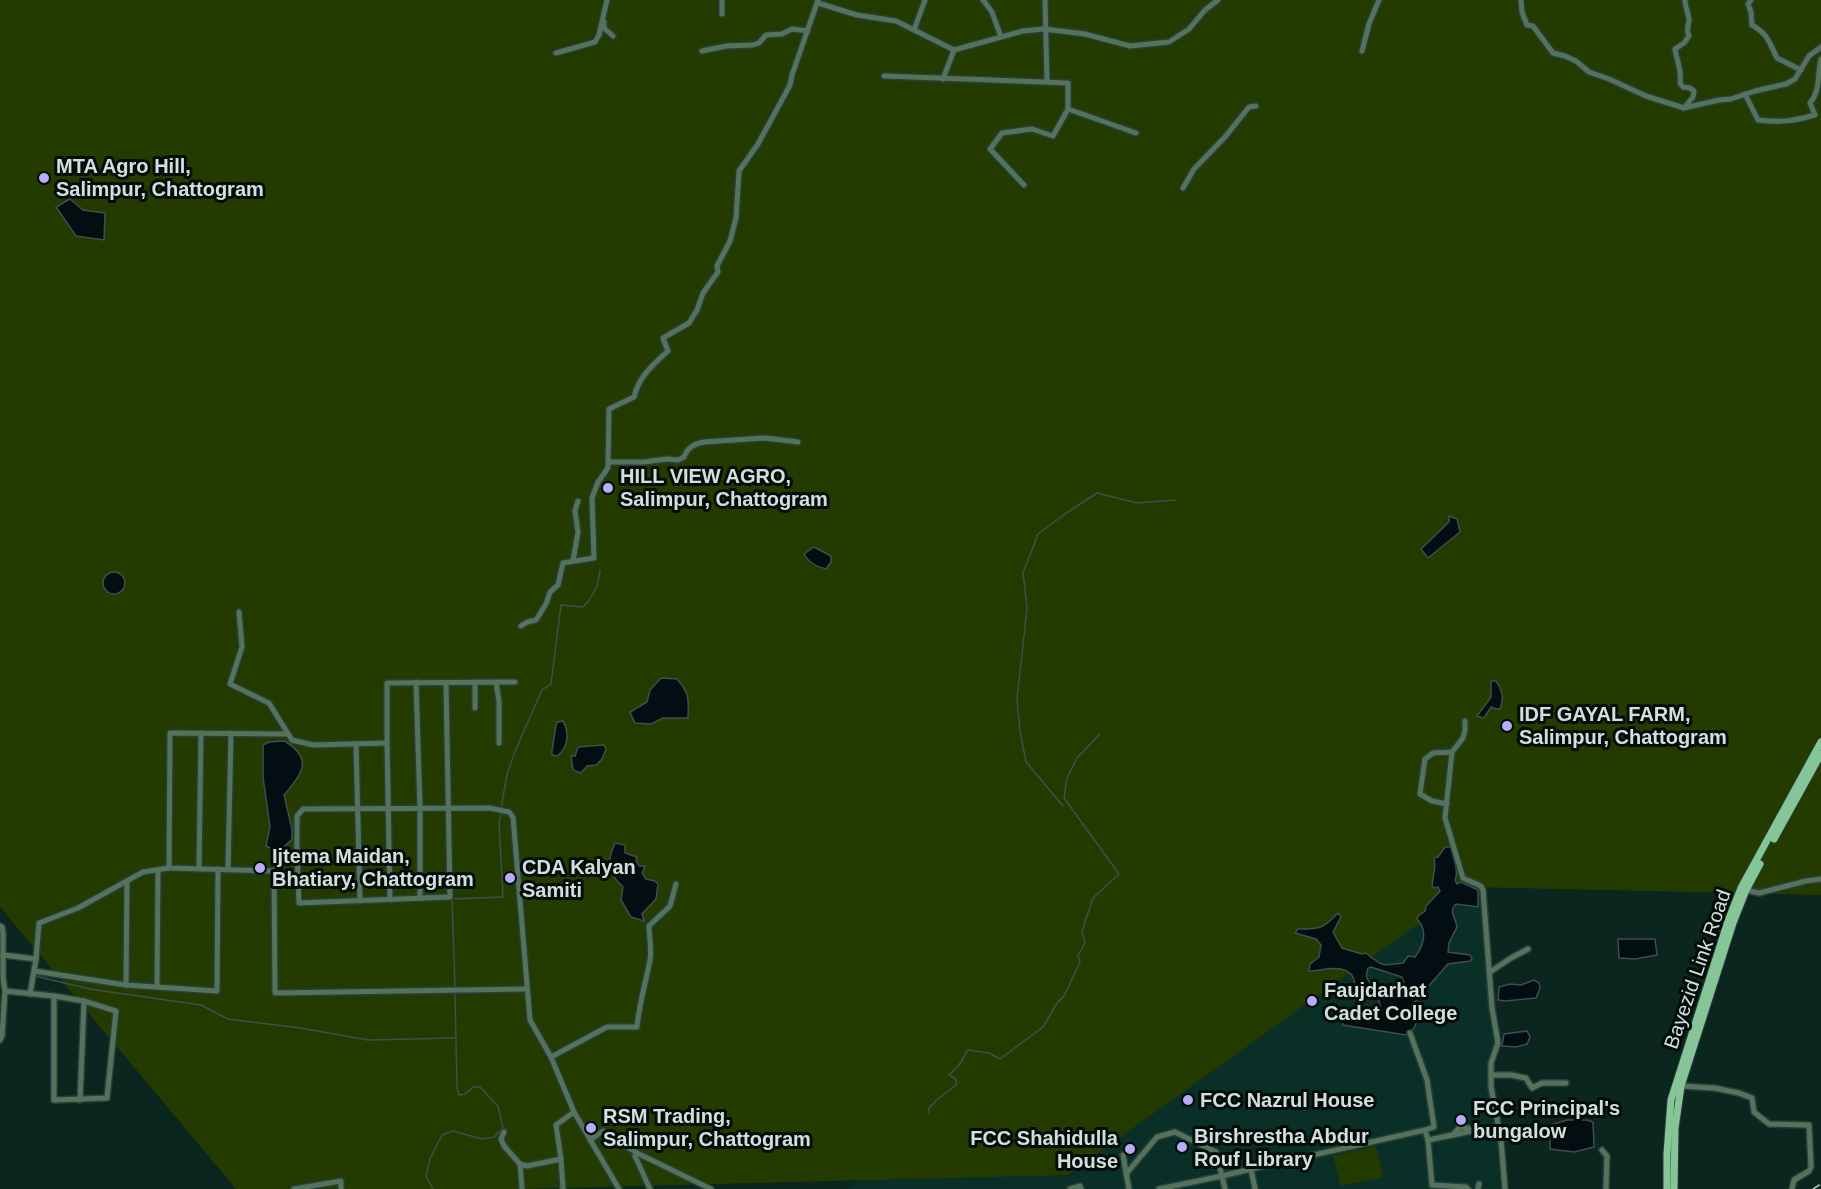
<svg xmlns="http://www.w3.org/2000/svg" width="1821" height="1189" viewBox="0 0 1821 1189" font-family="Arial,sans-serif">
<rect width="100%" height="100%" fill="#0b251f"/>
<polygon fill="#0a2f27" points="1480,886 1495,1043 1488,1063 1488,1088 1498,1141 1503,1189 848,1189 896,1150 1278,891"/>
<g fill="#243b00">
<polygon points="0,0 1821,0 1821,895 1470,887 1067,1175 520,1189 236,1189 0,907"/>
<polygon points="1376,1146 1383,1177 1341,1186 1333,1156"/>
</g>
<g fill="#030e13" stroke="#414d4f" stroke-width="1.5" fill-rule="evenodd">
<polygon points="70,199 83,210 105,213 104,240 76,236 56,207"/>
<polygon points="1449,516 1457,519 1460,532 1428,558 1421,549 1449,522"/>
<path d="M814,547L831,556V562L826,569C816,567 809,563 804,554Z"/>
<circle cx="114" cy="583" r="11"/>
<path d="M661,678L677,679C689,692 689,700 688,718H663L651,724L635,723L630,712L647,702L650,690Z"/>
<path d="M1491,681H1496C1502,689 1504,699 1500,709H1496L1491,707L1484,718L1477,716L1491,697Z"/>
<path d="M563,721C570,733 568,748 557,756L552,755V751L556,725L557,722Z"/>
<path d="M285,741C305,754 308,765 293,784C289,788 288,792 284,795L292,829V839C284,848 278,853 266,846L270,827L263,777V745L269,742Z"/>
<polygon points="604,745 606,749 602,759 596,765 587,766 581,773 573,770 571,756 575,756 578,747"/>
<path d="M615,843L625,845V853L637,857L636,861L639,866H645L642,873L646,879L655,881L658,884L656,899L642,914L644,921L631,917L621,900L623,887C607,872 606,863 615,843Z"/>
<path d="M1445,847H1451C1453,857 1459,871 1455,880L1457,884L1461,882L1478,890V907L1456,904C1448,911 1456,918 1457,927L1449,943L1448,952L1470,955L1472,959L1470,961L1448,964L1412,1005C1418,1018 1420,1026 1406,1035L1343,1025L1342,1020L1345,1015L1377,1016L1382,1011L1379,1001L1376,997L1367,996L1363,989L1355,984C1352,960 1323,971 1309,971L1310,964L1319,957L1321,945L1316,939L1295,933L1298,929C1320,929 1323,929 1338,913L1341,917L1333,932L1342,948L1362,954L1366,953C1383,967 1382,966 1403,963L1408,956L1415,957C1424,945 1428,930 1417,919L1418,916L1425,911L1426,906L1440,891L1438,887L1434,888L1432,886L1435,865L1434,858L1438,857ZM1371,967L1402,977C1415,1004 1371,991 1367,978C1366,974 1367,972 1368,968Z"/>
<polygon points="1618,939 1655,939 1657,955 1635,959 1619,958"/>
<polygon points="1534,980 1539,983 1540,988 1536,998 1505,1001 1498,1000 1499,987 1510,984 1521,985"/>
<polygon points="1527,1031 1530,1037 1527,1044 1516,1047 1502,1046 1504,1034"/>
<polygon points="1567,1120 1587,1120 1593,1122 1594,1147 1574,1152 1550,1149 1550,1125"/>
</g>
<g fill="none" stroke-linecap="round" stroke-linejoin="round">
<g stroke="#414d4f" stroke-width="1.5">
<polyline points="1063,806 1026,762 1020,731 1017,699 1027,608 1023,573 1038,534 1065,514 1097,493 1137,503 1175,500"/>
<path d="M501,809L507,774L516,749L542,690L551,684L561,605L583,607C594,596 599,585 600,570"/>
<polyline points="35,976 90,989 201,1005 228,1019 300,1028 368,1040 454,1038"/>
<polyline points="455,987 452,899 503,897 499,823 501,814"/>
<polyline points="929,1113 929,1108 938,1099 956,1085 956,1079 949,1075 959,1065 968,1050 989,1053 1000,1059 1043,1027 1057,1003 1064,996 1080,962 1078,956 1085,943 1082,931 1093,898 1119,874 1064,798 1067,778 1077,758 1100,734"/>
<polyline points="433,1189 426,1176 430,1159 442,1135 453,1131 482,1139 494,1137 503,1128 498,1106 480,1087 473,1087 465,1094 459,1095 457,1088 455,992"/>
</g>
<defs>
<g id="minor">
<polyline points="983,0 992,12 1001,37"/>
<polyline points="1045,0 1047,81"/>
<polyline points="1521,0 1522,12 1527,25 1533,26 1553,53 1565,56 1576,61 1589,72 1609,79 1646,96 1684,108 1719,100 1731,99 1755,91 1786,84 1795,79 1809,56 1821,47"/>
<path d="M1751,0L1748,4L1751,12L1752,25C1768,34 1769,42 1777,58L1801,70"/>
<polyline points="818,3 857,15 896,21 954,50 1023,31 1044,29 1085,34 1130,46 1169,42 1189,29 1205,10 1218,0"/>
<polyline points="722,14 722,0"/>
<polyline points="604,22 604,28 613,36"/>
<polyline points="914,30 925,0"/>
<polyline points="702,51 726,46 753,45 759,43 766,35 782,34 792,29 808,31"/>
<polyline points="1362,51 1369,24 1379,0"/>
<polyline points="556,53 595,42 599,35 607,0"/>
<polyline points="884,76 1068,83 1068,109 1136,133"/>
<polyline points="943,79 954,50"/>
<path d="M1745,94L1758,120C1780,123 1793,121 1815,115L1810,103C1821,90 1817,74 1821,59"/>
<path d="M1684,108L1693,97L1694,91L1690,88L1683,87L1680,83C1682,71 1677,61 1675,49L1684,43L1689,36C1686,29 1688,28 1689,21C1689,14 1685,7 1685,0"/>
<polyline points="1024,185 990,149 1002,133 1032,129 1053,136 1068,109"/>
<polyline points="1183,188 1194,169 1225,137 1249,107 1256,106"/>
<path d="M608,462H644L667,459L678,460L684,457C688,447 694,444 704,442L765,438L798,442"/>
<polyline points="573,561 578,532 575,511 578,501"/>
<polyline points="239,612 242,647 230,684 269,703 292,740 313,745 387,743 387,683 515,682"/>
<path d="M521,626L527,622L536,620L546,604L550,592L558,585L563,563L594,558L592,498L598,482L608,468L609,409L634,397C639,376 653,365 668,351L663,338L689,323L697,310L703,293L718,272L717,266L730,241L736,218L739,171L758,144L790,85L792,75L818,0"/>
<polyline points="416,682 420,809 420,898"/>
<polyline points="496,682 499,701 499,743"/>
<polyline points="475,708 475,682"/>
<polyline points="1465,721 1465,730 1463,738 1452,752 1445,818 1463,878 1481,886 1483,890 1492,1008 1498,1043 1491,1063 1491,1087 1501,1140 1505,1189"/>
<polyline points="287,734 170,733 169,868 274,871 297,852 297,816 303,809 490,808 509,812 513,817 530,1020 551,1057 574,1112 619,1189"/>
<polyline points="387,743 390,900"/>
<polyline points="356,744 360,901"/>
<polyline points="1447,804 1432,801 1420,794 1425,759 1433,753 1452,752"/>
<polyline points="297,852 299,903 450,897 446,683"/>
<polyline points="199,869 201,733"/>
<polyline points="228,870 231,733"/>
<polyline points="274,871 275,993 527,989"/>
<polyline points="1746,890 1759,893 1806,881 1821,879"/>
<polyline points="0,926 2,927 3,933 3,978 5,991"/>
<polyline points="3,955 36,959 34,971 126,985 217,991 218,869"/>
<polyline points="36,959 39,923 78,908 143,872 169,868"/>
<polyline points="1490,972 1511,958 1528,949"/>
<polyline points="126,985 127,881"/>
<polyline points="157,986 158,870"/>
<polyline points="30,994 34,971"/>
<polyline points="1410,1033 1427,1080 1434,1127 1425,1130"/>
<polyline points="0,1040 2,1036 5,991 54,996 54,1100 107,1098 116,1011 84,1001 54,996"/>
<path d="M551,1057L607,1027H637C639,1004 646,982 650,960C652,949 649,937 649,926L670,906L676,884"/>
<polyline points="1491,1075 1511,1075 1526,1078 1532,1088 1542,1083 1566,1083"/>
<polyline points="1681,1086 1714,1088 1739,1093 1752,1098 1754,1112 1769,1124 1809,1125 1811,1167 1809,1171 1794,1180 1792,1189"/>
<polyline points="80,1100 84,1001"/>
<polyline points="504,1132 501,1139 504,1146 520,1164 527,1166 561,1159"/>
<polyline points="1453,1135 1460,1127 1468,1128 1472,1131"/>
<polyline points="590,1140 603,1131 637,1153 635,1156 650,1189"/>
<polyline points="1428,1140 1472,1131"/>
<polyline points="1602,1150 1607,1156 1606,1189"/>
<polyline points="637,1153 711,1189"/>
<polyline points="1123,1155 1129,1189"/>
<polyline points="520,1164 522,1189"/>
<polyline points="1251,1169 1425,1130 1428,1140 1432,1185 1466,1187 1468,1189"/>
<polyline points="1126,1174 1157,1137 1175,1132 1216,1152 1222,1176 1159,1189"/>
<polyline points="294,1189 341,1181 341,1189"/>
<polyline points="563,1189 561,1159 556,1125 574,1112"/>
<polyline points="1070,1189 1080,1186 1081,1189"/>
<polyline points="1225,1189 1222,1176 1251,1169 1255,1189"/>
<polyline points="1478,1189 1479,1184"/>
</g>
<g id="major">
<polyline points="1774,839 1821,754"/>
<polyline points="1667,1189 1667,1154 1671,1100 1728,921 1741,888 1821,742"/>
<polyline points="1674,1189 1675,1128 1681,1086 1733,923 1746,890 1760,864"/>
</g>
</defs>
<use href="#minor" stroke="#273f39" stroke-width="8"/>
<use href="#major" stroke="#273f39" stroke-width="9"/>
<use href="#minor" stroke="#54725c" stroke-width="5"/>
<use href="#major" stroke="#86c598" stroke-width="7"/>
<polyline stroke="#b2c3be" stroke-width="1.5" stroke-dasharray="8 8" stroke-linecap="butt" points="1813,1189 1821,1184"/>
</g>
<g fill="#b8abf7" stroke="#030c09" stroke-width="2">
<circle cx="44" cy="178" r="6"/>
<circle cx="608" cy="488" r="6"/>
<circle cx="1507" cy="726" r="6"/>
<circle cx="260" cy="868" r="6"/>
<circle cx="510" cy="878" r="6"/>
<circle cx="1312" cy="1001" r="6"/>
<circle cx="1188" cy="1100" r="6"/>
<circle cx="1461" cy="1120" r="6"/>
<circle cx="591" cy="1128" r="6"/>
<circle cx="1182" cy="1147" r="6"/>
<circle cx="1130" cy="1149" r="6"/>
</g>
<g text-anchor="middle" stroke-width="6" stroke-linejoin="round" paint-order="stroke">
<g font-size="20" font-weight="bold" fill="#d1e0dc" stroke="#030c09" text-anchor="start">
<text x="56" y="173">MTA Agro Hill,<tspan x="56" dy="23">Salimpur, Chattogram</tspan></text>
<text x="620" y="483">HILL VIEW AGRO,<tspan x="620" dy="23">Salimpur, Chattogram</tspan></text>
<text x="1519" y="721">IDF GAYAL FARM,<tspan x="1519" dy="23">Salimpur, Chattogram</tspan></text>
<text x="272" y="863">Ijtema Maidan,<tspan x="272" dy="23">Bhatiary, Chattogram</tspan></text>
<text x="522" y="874">CDA Kalyan<tspan x="522" dy="23">Samiti</tspan></text>
<text x="1324" y="997">Faujdarhat<tspan x="1324" dy="23">Cadet College</tspan></text>
<text x="1200" y="1107">FCC Nazrul House</text>
<text x="1473" y="1115">FCC Principal's<tspan x="1473" dy="23">bungalow</tspan></text>
<text x="603" y="1123">RSM Trading,<tspan x="603" dy="23">Salimpur, Chattogram</tspan></text>
<text x="1194" y="1143">Birshrestha Abdur<tspan x="1194" dy="23">Rouf Library</tspan></text>
<text x="1118" y="1145" text-anchor="end">FCC Shahidulla<tspan x="1118" dy="23">House</tspan></text>
</g>
<g font-size="20" fill="#d1e0dc" stroke="#030c09">
<text transform="translate(1697 969) rotate(-71)" y="7">Bayezid Link Road</text>
</g>
</g>
</svg>
